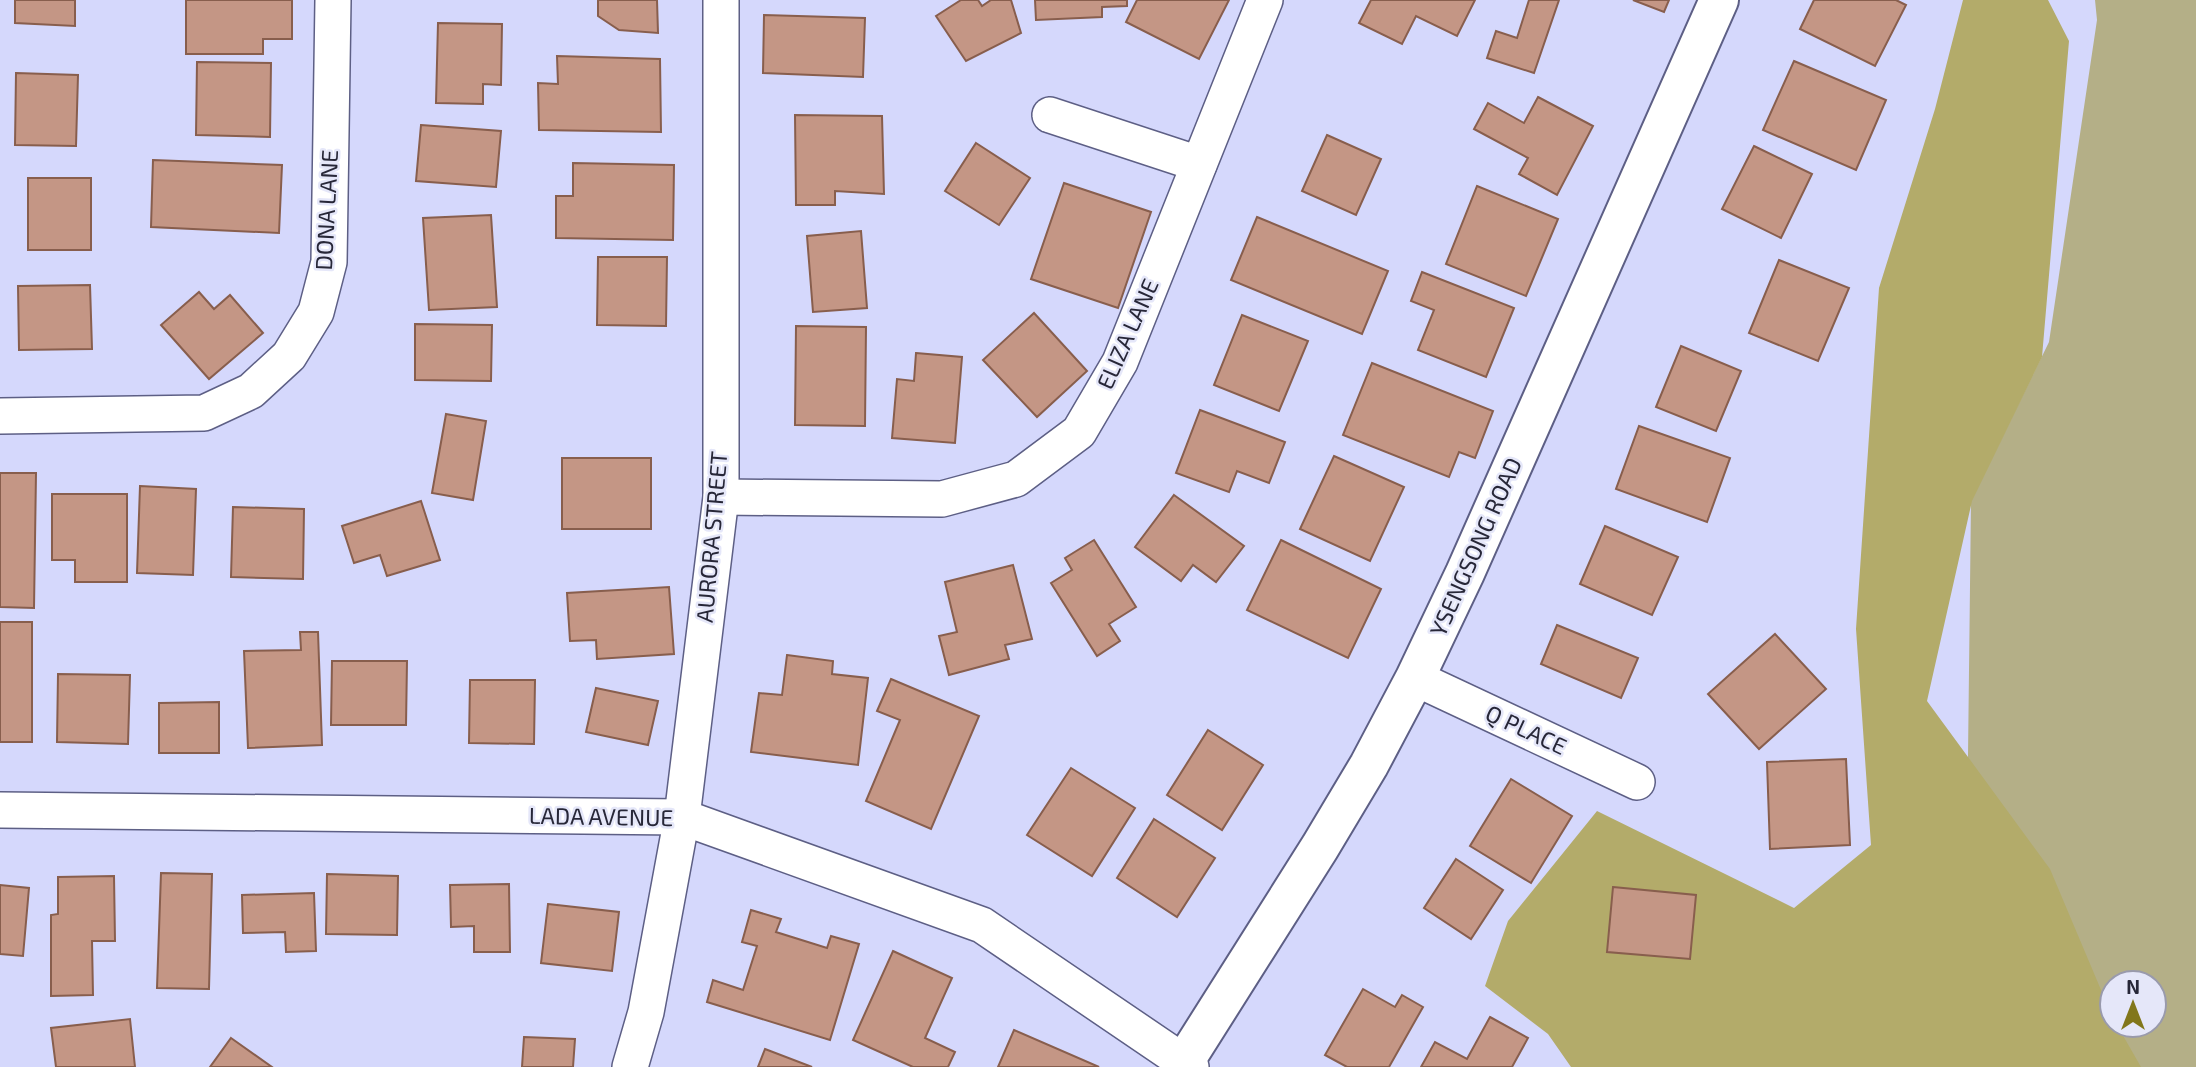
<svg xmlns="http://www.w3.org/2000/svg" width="2196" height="1067" viewBox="0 0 2196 1067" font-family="'Exo 2',sans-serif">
<rect width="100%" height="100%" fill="#d5d8fc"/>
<path fill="#b4af87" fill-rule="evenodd" d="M2095,0H2196V1067H1973L1967,841L1971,501L2049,342L2097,20ZM2112,983H2154V1025H2112Z"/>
<polygon fill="#b3ab6a" points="1963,0 2048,0 2069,41 2042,357 1972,501 1927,701 2050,869 2112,1016 2112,1025 2117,1025 2141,1067 1571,1067 1548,1034 1485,986 1508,921 1597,811 1794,908 1871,845 1856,629 1879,288 1935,109"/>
<g fill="#c49685" stroke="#885e4d" stroke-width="2">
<polygon points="15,0 75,0 75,26 15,23"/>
<polygon points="186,0 292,0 292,39 263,39 263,54 186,54"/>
<polygon points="598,0 657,0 658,33 619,30 598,16"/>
<polygon points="961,0 978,0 982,6 991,0 1011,0 1021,33 966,61 936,16"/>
<polygon points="1035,0 1127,0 1127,6 1102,7 1102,17 1036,20"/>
<polygon points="1137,0 1229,0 1199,59 1126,22"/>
<polygon points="1371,0 1475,0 1457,36 1416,16 1402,44 1359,23"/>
<polygon points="1529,0 1559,0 1534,73 1487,58 1496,31 1517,38"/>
<polygon points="1633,0 1669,0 1664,12"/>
<polygon points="1814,0 1896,0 1906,5 1875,66 1800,29"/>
<polygon points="764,15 865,18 863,77 763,73"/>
<polygon points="438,23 502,24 501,85 483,84 483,104 436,103"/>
<polygon points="557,56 660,59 661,132 539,130 538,83 558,84"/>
<polygon points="1794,61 1886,100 1856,170 1763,130"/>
<polygon points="197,62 271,63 270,137 196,135"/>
<polygon points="16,73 78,75 76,146 15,145"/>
<polygon points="1538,97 1593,126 1557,195 1519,174 1528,158 1474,129 1488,103 1524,123"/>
<polygon points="795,115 882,116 884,194 835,191 835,205 796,205"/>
<polygon points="421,125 501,131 496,187 416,181"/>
<polygon points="1327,135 1381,159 1356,215 1302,191"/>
<polygon points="976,143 1030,178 999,225 945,191"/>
<polygon points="1754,146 1812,174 1781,238 1722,209"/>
<polygon points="153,160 282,165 279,233 151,227"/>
<polygon points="573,163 674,165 673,240 556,238 556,196 573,196"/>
<rect x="28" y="178" width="63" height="72"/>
<polygon points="1064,183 1151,212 1118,308 1031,279"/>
<polygon points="1477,186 1558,219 1526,296 1446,264"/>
<polygon points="491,215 497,307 429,310 423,218"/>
<polygon points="1257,217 1388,271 1362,334 1231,280"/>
<polygon points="861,231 867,308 813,312 807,236"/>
<polygon points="598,257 667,257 666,326 597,325"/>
<polygon points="1779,260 1849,288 1818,361 1749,333"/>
<polygon points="1422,272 1514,308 1486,377 1418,350 1434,310 1411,301"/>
<polygon points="90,285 92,349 19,350 18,286"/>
<polygon points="199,292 214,309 230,295 263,333 209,379 161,325"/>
<polygon points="1034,313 1087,371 1037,417 983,360"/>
<polygon points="1242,315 1308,341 1279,411 1214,385"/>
<polygon points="415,324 492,325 491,381 415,380"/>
<polygon points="796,326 866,327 865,426 795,425"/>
<polygon points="1681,346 1741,371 1716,431 1656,407"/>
<polygon points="916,353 962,357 955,443 892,438 897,379 914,381"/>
<polygon points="1372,363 1493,411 1475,458 1459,452 1449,477 1343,435"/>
<polygon points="1200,410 1285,442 1269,483 1237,471 1229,492 1176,473"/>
<polygon points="446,414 486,421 473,500 432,493"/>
<polygon points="1639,426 1730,458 1707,522 1616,489"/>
<polygon points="1334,456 1404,487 1370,561 1300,529"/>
<rect x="562" y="458" width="89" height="71"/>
<polygon points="0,473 36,473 34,608 0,607"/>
<polygon points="140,486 196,489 193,575 137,573"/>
<polygon points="52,494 127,494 127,582 75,582 75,560 52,560"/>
<polygon points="1174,495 1244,546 1216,582 1193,565 1181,581 1135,547"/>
<polygon points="421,501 440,560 387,576 380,555 354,563 342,526"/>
<polygon points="233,507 304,509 303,579 231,577"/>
<polygon points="1605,526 1678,557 1652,615 1580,584"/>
<polygon points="1094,540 1136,607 1109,624 1120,641 1097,656 1051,583 1072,570 1065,558"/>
<polygon points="1281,540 1381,589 1348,658 1247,610"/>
<polygon points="1013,565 1032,639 1005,645 1009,659 949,675 939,636 957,632 945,582"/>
<polygon points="669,587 674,654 597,659 596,640 570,641 567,593"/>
<rect x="0" y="622" width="32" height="120"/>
<polygon points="1557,625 1638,658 1621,698 1541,664"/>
<polygon points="300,632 318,632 322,745 248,748 244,651 301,650"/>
<polygon points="1775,634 1826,689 1759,749 1708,694"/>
<polygon points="787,655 833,661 832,674 868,678 858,765 751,752 759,693 782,695"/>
<polygon points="332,661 407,661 406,725 331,725"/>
<polygon points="58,674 130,675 128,744 57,742"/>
<polygon points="891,679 979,716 931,829 866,801 900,720 877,711"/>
<polygon points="470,680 535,680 534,744 469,743"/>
<polygon points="596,688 658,701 648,745 586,732"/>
<polygon points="219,702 219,753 159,753 159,703"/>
<polygon points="1208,730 1263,765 1222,830 1167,795"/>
<polygon points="1846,759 1850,845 1770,849 1767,762"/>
<polygon points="1071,768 1135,808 1092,876 1027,835"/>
<polygon points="1511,779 1572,816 1531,883 1470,846"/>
<polygon points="1154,819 1215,858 1177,917 1117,878"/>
<polygon points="1456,859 1503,890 1471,939 1424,908"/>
<polygon points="161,873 212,874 209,989 157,988"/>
<polygon points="327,874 398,876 397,935 326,934"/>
<polygon points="114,876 115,941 92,941 93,995 51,996 51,915 58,914 58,877"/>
<polygon points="509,884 510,952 474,952 474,926 451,927 450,885"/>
<polygon points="0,885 29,888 23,956 0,954"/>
<polygon points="1613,887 1696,895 1690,959 1607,952"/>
<polygon points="314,893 316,951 286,952 285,932 243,933 242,895"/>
<polygon points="548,904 619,912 612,971 541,963"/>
<polygon points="751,910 781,919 776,932 827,948 831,936 859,944 830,1040 707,1002 713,980 743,990 757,946 742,942"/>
<polygon points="893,951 952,978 925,1038 955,1052 948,1067 913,1067 853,1040"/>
<polygon points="1363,989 1395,1007 1402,995 1423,1007 1389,1067 1347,1067 1325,1055"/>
<polygon points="1490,1017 1528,1038 1512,1067 1421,1067 1435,1042 1467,1059"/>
<polygon points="130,1019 135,1067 56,1067 51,1028"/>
<polygon points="1014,1030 1099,1067 998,1067"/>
<polygon points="524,1037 575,1039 573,1067 522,1067"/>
<polygon points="231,1038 272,1067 210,1067"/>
<polygon points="765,1049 812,1067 758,1067"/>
</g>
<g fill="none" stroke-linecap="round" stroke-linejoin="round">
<defs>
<g id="street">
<polyline points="1050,115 1199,164"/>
<polyline points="0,416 204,413 251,391 289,356 316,312 329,262 333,0"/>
<polyline points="721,497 942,499 1016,479 1079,432 1120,362 1265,0"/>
<polyline points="1415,678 1637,782"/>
<polyline points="0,810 682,817 982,925 1191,1067"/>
<polyline points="630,1067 646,1012 682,817 721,497 721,0"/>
</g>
<polyline id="secondary" points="1181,1067 1320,847 1369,765 1415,678 1465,573 1719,0"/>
</defs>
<use href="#street" stroke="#5d5f85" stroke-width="38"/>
<use href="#secondary" stroke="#5d5f85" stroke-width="42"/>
<use href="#street" stroke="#fff" stroke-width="35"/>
<use href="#secondary" stroke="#fff" stroke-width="38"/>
</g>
<g text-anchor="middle" stroke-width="5" stroke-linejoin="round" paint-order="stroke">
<g font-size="23" fill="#272738" stroke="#e5e7f9">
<text transform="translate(327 210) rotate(-87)" y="8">DONA LANE</text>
<text transform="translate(1128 334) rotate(-66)" y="8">ELIZA LANE</text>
<text transform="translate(712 537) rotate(-85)" y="8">AURORA STREET</text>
<text transform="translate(1476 547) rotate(-66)" y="8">YSENGSONG ROAD</text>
<text transform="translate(1526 730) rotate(25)" y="8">Q PLACE</text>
<text transform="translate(601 817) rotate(1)" y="8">LADA AVENUE</text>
</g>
</g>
<g transform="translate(2133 1004)"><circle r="33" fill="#e5e7f9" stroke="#999aac" stroke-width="2"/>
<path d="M0-5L12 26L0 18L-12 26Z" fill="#82771b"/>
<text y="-10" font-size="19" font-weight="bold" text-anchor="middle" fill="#272738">N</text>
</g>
</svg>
